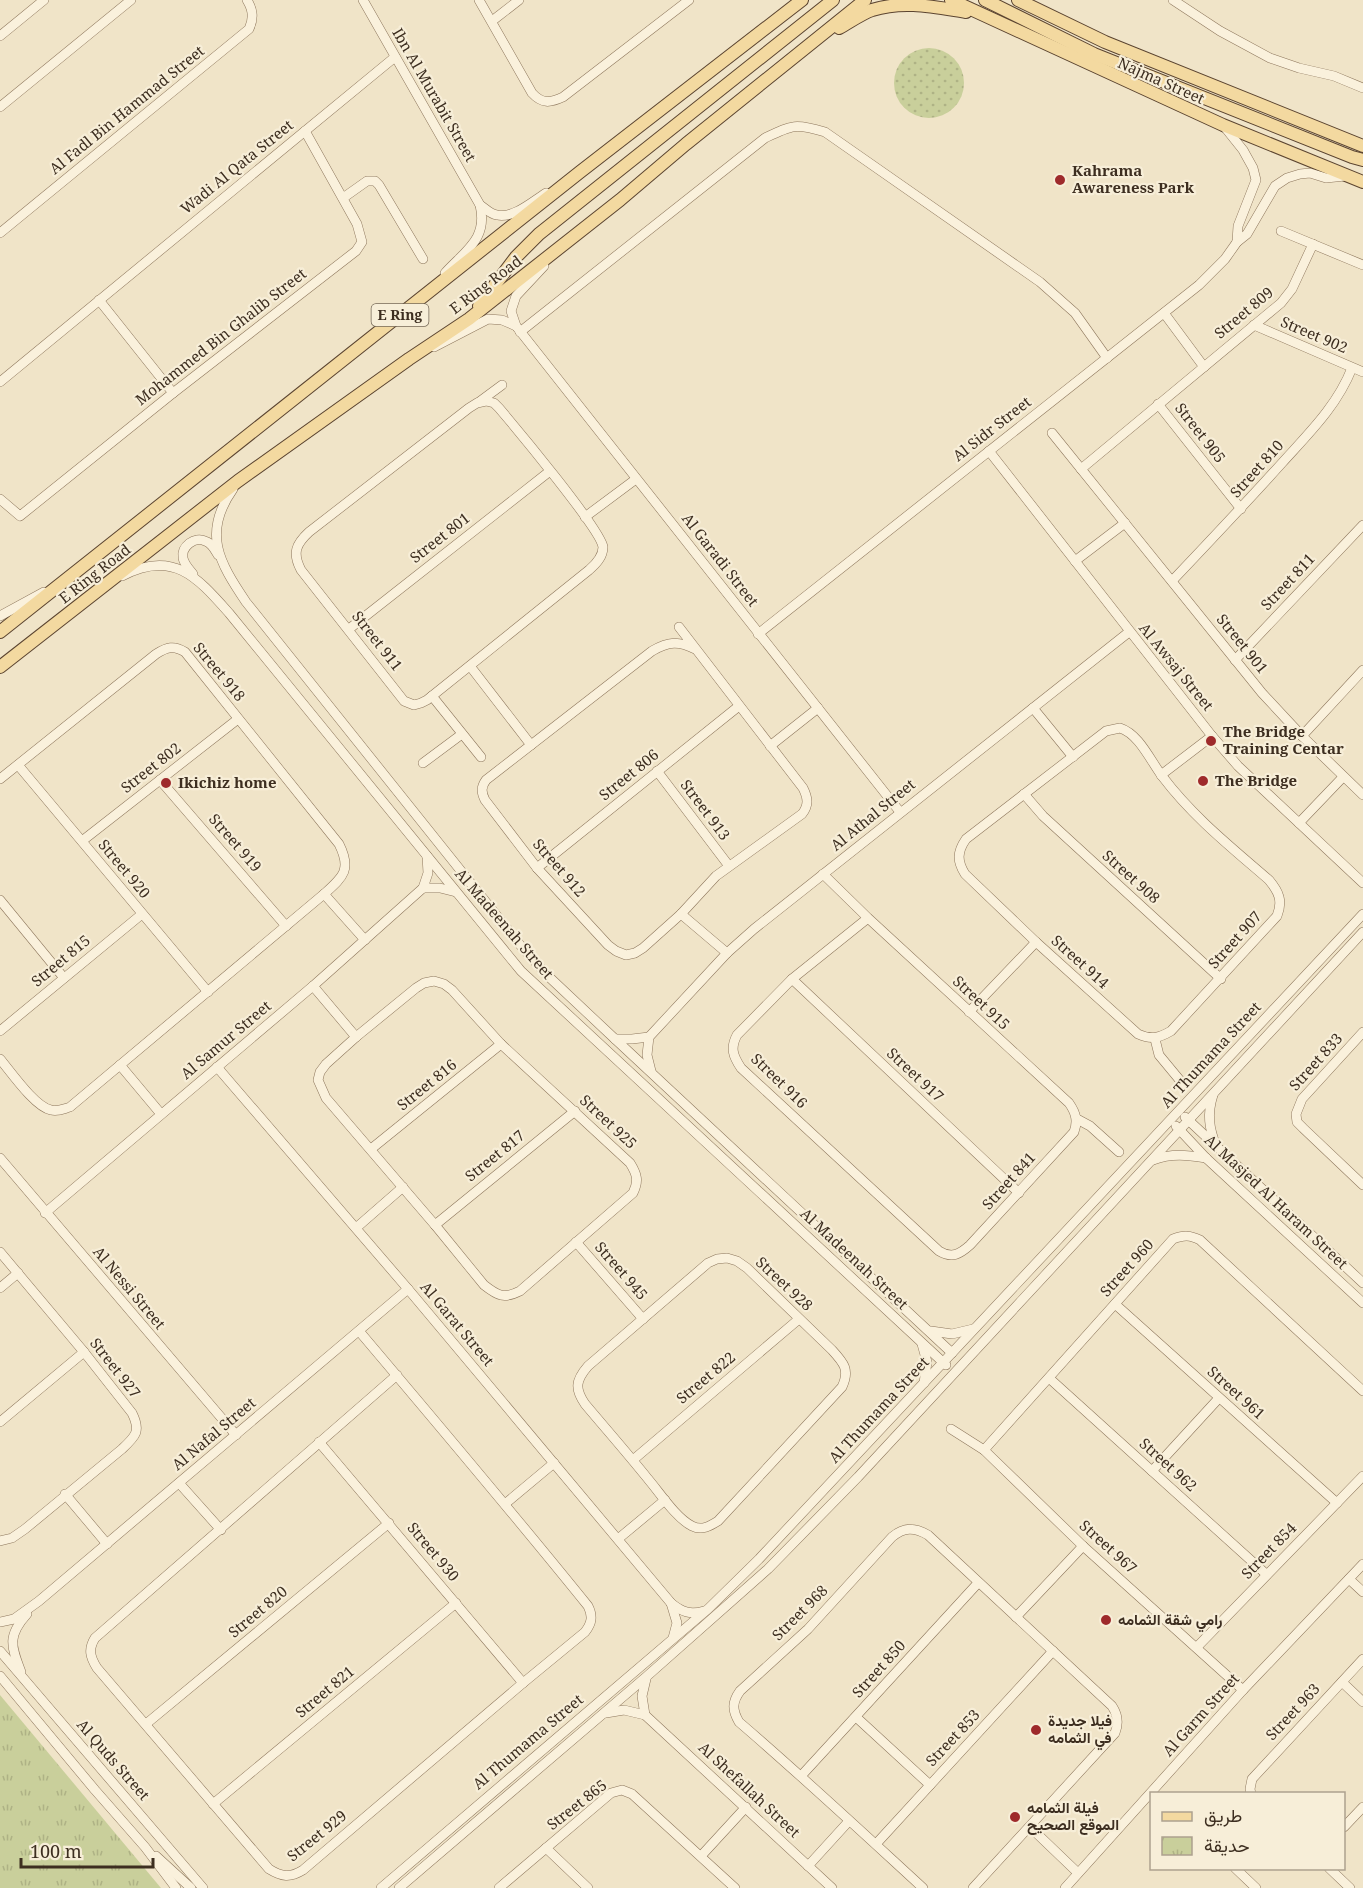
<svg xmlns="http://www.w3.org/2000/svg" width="1363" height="1888" viewBox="0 0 1363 1888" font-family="'Noto Serif',Vazirmatn,serif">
<defs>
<pattern id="grass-dots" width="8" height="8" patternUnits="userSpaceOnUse" patternTransform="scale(1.5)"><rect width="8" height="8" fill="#c9cf9b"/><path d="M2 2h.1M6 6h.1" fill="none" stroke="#aeb285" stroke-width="1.8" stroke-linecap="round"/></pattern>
<pattern id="park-tufts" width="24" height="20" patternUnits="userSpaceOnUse" patternTransform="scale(1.5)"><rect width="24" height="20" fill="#c9cf9b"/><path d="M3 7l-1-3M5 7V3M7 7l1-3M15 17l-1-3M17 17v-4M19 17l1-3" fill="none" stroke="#aeb285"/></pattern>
</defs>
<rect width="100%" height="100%" fill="#f0e4c8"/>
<circle fill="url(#grass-dots)" cx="929" cy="83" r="35"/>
<polygon fill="url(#park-tufts)" points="0,1695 161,1888 0,1888"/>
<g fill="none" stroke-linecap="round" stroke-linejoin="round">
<defs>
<g id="minor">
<path d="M363,0L480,205C488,239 466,250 445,273"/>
<path d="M479,0L532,93C542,104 550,103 563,97L689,0"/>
<polyline points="1173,0 1220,31 1270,58 1299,68 1334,76 1363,88"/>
<polyline points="492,21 519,0"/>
<polyline points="0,36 44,0"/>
<polyline points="0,107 131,0"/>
<polyline points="1223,125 1243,150 1253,168 1256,180 1238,226 1237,242"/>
<polyline points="343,198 367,181 375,181 379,185 423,259"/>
<path d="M480,205C485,208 490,214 497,215C513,219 533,201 546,193"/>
<polyline points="1281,231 1363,265"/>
<path d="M0,233L249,29C254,18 253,10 247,0"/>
<polyline points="544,266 516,296 511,311 516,326 900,812"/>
<polyline points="99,300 173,393"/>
<polyline points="1164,313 1204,367"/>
<polyline points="1254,325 1363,372"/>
<path d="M520,332L765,138C792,125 795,123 825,132L1040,282L1075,313L1107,358"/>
<polyline points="434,347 488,319 502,320 516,326"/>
<polyline points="0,382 395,57"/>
<path d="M486,401L494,403L499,408C516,428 601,530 603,547C603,557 596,564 589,570L427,700L421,703L414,705L404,701L301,570C292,553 296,544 309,532L469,408L477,403Z"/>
<polyline points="479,402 502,385"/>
<polyline points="1158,404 1241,509"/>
<polyline points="1052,433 1262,693 1302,736 1363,795"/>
<polyline points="989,451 1212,736 1238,766 1363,883"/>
<polyline points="1081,469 1281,303 1292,289 1313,244"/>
<path d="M233,489C202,533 219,562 246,602L521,946L548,976L615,1039L952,1353"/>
<polyline points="0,499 20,516 173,393 356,251 362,242 357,224 305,131"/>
<polyline points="585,517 636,479"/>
<polyline points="1075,561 1125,523"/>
<path d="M193,574C189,569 184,564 183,558C181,546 195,536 205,541C212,543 215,550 218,555"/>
<path d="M122,576C173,549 197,577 229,613L521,971L946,1365"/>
<path d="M1172,581C1209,542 1246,503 1282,463C1309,433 1337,406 1352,368"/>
<polyline points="0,616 44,592"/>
<path d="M679,627L803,788C808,798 809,805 802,814L716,876L681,914L643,948L635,953L626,955L616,951L608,945L537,868L485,800C481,792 481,787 486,780L652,651C669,641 679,641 695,649"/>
<polyline points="349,629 550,471"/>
<polyline points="758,634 1199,285 1225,259 1237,242 1247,234 1275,186 1287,178 1300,174 1310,173 1326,178 1345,176"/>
<polyline points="1235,660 1363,525"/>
<polyline points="470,666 531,745"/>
<polyline points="432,696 481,757"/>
<polyline points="1033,708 1073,757"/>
<path d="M1120,728C1139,734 1150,760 1162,776C1193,817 1231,847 1269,880C1279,892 1283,901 1277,916L1171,1031C1159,1038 1151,1040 1138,1034L1036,942L965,874C957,861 957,852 966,839L1106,731Z"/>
<polyline points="1302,736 1363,670"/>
<polyline points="770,746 818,708"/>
<polyline points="423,763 462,734"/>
<polyline points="18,765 208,992"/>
<polyline points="657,771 729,866"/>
<polyline points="1161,775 1212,736"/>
<path d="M0,779L156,654C167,647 174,645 185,652L339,844C352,870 343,877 324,894L70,1107C63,1109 58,1112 51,1110C35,1107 11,1072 0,1059"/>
<polyline points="160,780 286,926"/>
<polyline points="1024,794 1043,816 1221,979"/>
<polyline points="1299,823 1343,777"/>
<polyline points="82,841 238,719"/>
<polyline points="537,868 739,706"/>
<path d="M823,874L868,918L1069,1103C1076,1113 1078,1121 1074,1132L970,1245C960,1254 952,1259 939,1251L741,1068C733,1056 730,1048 737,1035L792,979L868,918"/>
<polyline points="423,888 440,888 456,892"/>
<polyline points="324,894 365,940"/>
<polyline points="0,900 64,978"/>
<polyline points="681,914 727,953"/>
<polyline points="792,979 1019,1193"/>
<path d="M434,981L444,984L452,990L501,1044L630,1163C637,1174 639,1181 633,1193L520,1291C504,1299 498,1296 484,1285L435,1225L326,1098L318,1080L320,1072L326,1064L356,1037L416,988L424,983Z"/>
<polyline points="313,986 356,1037"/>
<polyline points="969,1012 1036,942"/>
<polyline points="0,1031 142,914"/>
<polyline points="1363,1032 1302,1099 1296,1114 1297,1122 1303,1128 1363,1185"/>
<polyline points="615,1039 632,1039 649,1037"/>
<polyline points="1155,1039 1159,1055 1183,1084"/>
<polyline points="120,1065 161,1114"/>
<path d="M217,1067L408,1289L671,1603C682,1612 690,1615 704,1611"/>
<polyline points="651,1071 647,1055 649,1037 727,953 754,929 1129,632"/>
<path d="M1213,1095C1207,1114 1209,1128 1216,1146"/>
<polyline points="1185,1117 1363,1283"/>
<polyline points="1077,1119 1090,1126 1119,1152"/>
<polyline points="1176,1126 1206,1158 1363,1303"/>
<polyline points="371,1149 501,1044"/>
<polyline points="0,1158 236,1435"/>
<path d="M1153,1160C1172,1153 1187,1155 1206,1158"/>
<polyline points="45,1213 313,986 423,888 428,873 427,856"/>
<polyline points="435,1225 575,1111"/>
<polyline points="356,1228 403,1187"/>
<polyline points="576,1242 643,1319"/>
<path d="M0,1252L84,1352L132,1413C141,1431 136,1436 122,1449L25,1529L12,1538L0,1541"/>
<path d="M727,1258L737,1261L747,1268L832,1350C844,1363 850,1370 842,1387L718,1521C710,1526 702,1531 692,1526C676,1518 660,1493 648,1479C628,1454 606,1429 585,1404C575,1389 575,1381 588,1366L708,1263L717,1259Z"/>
<polyline points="0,1288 18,1273"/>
<polyline points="1115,1304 1337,1503"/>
<path d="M359,1331C436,1422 513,1513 588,1606C593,1616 592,1623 585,1632L523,1683L303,1870C290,1878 282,1877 269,1869L97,1668C90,1657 88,1649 95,1638L397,1375"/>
<polyline points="931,1331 952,1334 973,1329"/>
<polyline points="922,1344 927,1362 924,1383"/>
<polyline points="1049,1378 1266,1574"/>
<polyline points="0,1422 84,1352"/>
<polyline points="951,1429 984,1450 1083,1546 1243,1690"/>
<polyline points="319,1442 523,1683"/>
<path d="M984,1450L1173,1239C1184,1235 1190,1235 1200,1240L1363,1391"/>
<polyline points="633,1460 799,1319"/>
<polyline points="1152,1471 1219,1398"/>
<polyline points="179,1483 221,1530"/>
<polyline points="65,1494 107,1544"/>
<polyline points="505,1504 554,1463"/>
<polyline points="618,1539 665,1500"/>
<polyline points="1349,1579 1363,1592"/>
<polyline points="671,1603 677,1623 673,1638"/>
<polyline points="1016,1617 1083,1546"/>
<polyline points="0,1622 14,1619 39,1601 408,1289"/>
<polyline points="1197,1647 1363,1476"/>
<polyline points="0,1651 203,1888"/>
<path d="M21,1672C11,1646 7,1636 27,1614"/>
<polyline points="0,1676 95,1790 145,1847 176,1888"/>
<polyline points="1342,1682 1363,1702"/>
<polyline points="606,1713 624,1710 645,1715 832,1888"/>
<polyline points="645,1715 642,1696 646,1679"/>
<polyline points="856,1717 930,1785"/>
<polyline points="146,1724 389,1523"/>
<polyline points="801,1776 978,1583"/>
<polyline points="1251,1794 1250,1789 1252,1779 1363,1659"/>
<polyline points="213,1804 456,1603"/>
<polyline points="1030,1827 1078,1873"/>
<polyline points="1344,1827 1363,1807"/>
<polyline points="876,1844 1053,1651"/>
<polyline points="546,1848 588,1888"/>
<polyline points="156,1856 191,1888"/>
<polyline points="701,1856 746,1807"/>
<polyline points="808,1866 849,1821"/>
<polyline points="1235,1868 1256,1888"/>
<polyline points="1329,1868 1350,1888"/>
<polyline points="381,1888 708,1609 759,1559 1363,914"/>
<polyline points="399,1888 646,1677 768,1569 858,1477 1363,932"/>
<polyline points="499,1888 611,1793 622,1790 632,1794 735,1888"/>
<path d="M923,1888C862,1832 802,1776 739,1722C732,1710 732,1702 740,1691L808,1629L892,1537C904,1527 914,1527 928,1535L1112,1706C1118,1715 1119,1723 1115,1733L973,1888"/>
<polyline points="1065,1888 1243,1690 1363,1564"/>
</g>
<g id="major">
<polyline points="951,0 1223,125 1363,182"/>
<polyline points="985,0 1094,54 1352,157 1363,160"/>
<polyline points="1018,0 1105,42 1363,146"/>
<path d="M839,28C850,22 861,14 872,10C904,0 934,7 966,12"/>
<polyline points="479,306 516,257 539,234 833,0"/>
<polyline points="0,632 580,172 802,0"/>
<polyline points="0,667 238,481 409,359 469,319 620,200 686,144 865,0"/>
</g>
</defs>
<use href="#minor" stroke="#8d765c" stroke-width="10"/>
<use href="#major" stroke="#5b4430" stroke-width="14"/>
<use href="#minor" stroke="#faf1dc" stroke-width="9"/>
<use href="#major" stroke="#f3d9a0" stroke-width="12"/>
</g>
<g fill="#9e2a2b" stroke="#f7eed8" stroke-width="2">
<circle cx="1060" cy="180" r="6"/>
<circle cx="1211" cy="741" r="6"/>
<circle cx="1203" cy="781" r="6"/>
<circle cx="166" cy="783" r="6"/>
<circle cx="1106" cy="1620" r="6"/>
<circle cx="1036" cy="1730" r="6"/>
<circle cx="1015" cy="1817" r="6"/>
</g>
<g text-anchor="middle" stroke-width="4.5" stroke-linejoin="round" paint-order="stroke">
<rect fill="#f7eed8" stroke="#756857" stroke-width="1.5" x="371.5" y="304" width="57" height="22" rx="4.5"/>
<g font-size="14" font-weight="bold" fill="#3d2e20">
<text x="400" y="320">E Ring</text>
</g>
<g font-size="15" fill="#3d2e20" stroke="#f7eed8">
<text transform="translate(1161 81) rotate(24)" y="5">Najma Street</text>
<text transform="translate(434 95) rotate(60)" y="5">Ibn Al Murabit Street</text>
<text transform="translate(127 110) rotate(-39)" y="5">Al Fadl Bin Hammad Street</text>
<text transform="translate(237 167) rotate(-39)" y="5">Wadi Al Qata Street</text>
<text transform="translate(486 285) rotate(-37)" y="5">E Ring Road</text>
<text transform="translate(1244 313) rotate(-40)" y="5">Street 809</text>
<text transform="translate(1314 335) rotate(23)" y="5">Street 902</text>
<text transform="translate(221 337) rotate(-38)" y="5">Mohammed Bin Ghalib Street</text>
<text transform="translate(992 429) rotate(-38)" y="5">Al Sidr Street</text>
<text transform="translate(1200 433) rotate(52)" y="5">Street 905</text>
<text transform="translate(1257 469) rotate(-48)" y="5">Street 810</text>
<text transform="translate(440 538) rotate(-38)" y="5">Street 801</text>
<text transform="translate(720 560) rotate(52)" y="5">Al Garadi Street</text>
<text transform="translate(95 574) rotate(-38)" y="5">E Ring Road</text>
<text transform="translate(1288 582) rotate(-47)" y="5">Street 811</text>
<text transform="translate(377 641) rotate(52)" y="5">Street 911</text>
<text transform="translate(1242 644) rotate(51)" y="5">Street 901</text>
<text transform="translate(1176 667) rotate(51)" y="5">Al Awsaj Street</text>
<text transform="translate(219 672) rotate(50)" y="5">Street 918</text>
<text transform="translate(151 768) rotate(-38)" y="5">Street 802</text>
<text transform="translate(629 775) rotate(-39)" y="5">Street 806</text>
<text transform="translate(705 810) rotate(53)" y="5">Street 913</text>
<text transform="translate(873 815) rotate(-39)" y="5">Al Athal Street</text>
<text transform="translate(235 843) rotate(49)" y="5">Street 919</text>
<text transform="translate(559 868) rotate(49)" y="5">Street 912</text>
<text transform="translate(124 869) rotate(50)" y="5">Street 920</text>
<text transform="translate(1131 877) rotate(42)" y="5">Street 908</text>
<text transform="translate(504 924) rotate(49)" y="5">Al Madeenah Street</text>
<text transform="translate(1235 940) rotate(-48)" y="5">Street 907</text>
<text transform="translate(61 961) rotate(-40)" y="5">Street 815</text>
<text transform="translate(1080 962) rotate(42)" y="5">Street 914</text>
<text transform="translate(981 1003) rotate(43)" y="5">Street 915</text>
<text transform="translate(226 1040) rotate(-40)" y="5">Al Samur Street</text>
<text transform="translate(1211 1055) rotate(-47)" y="5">Al Thumama Street</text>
<text transform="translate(1316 1062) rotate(-48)" y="5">Street 833</text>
<text transform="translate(915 1075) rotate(43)" y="5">Street 917</text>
<text transform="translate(779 1081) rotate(44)" y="5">Street 916</text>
<text transform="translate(427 1085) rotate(-39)" y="5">Street 816</text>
<text transform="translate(608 1122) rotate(43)" y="5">Street 925</text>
<text transform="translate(495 1156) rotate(-39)" y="5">Street 817</text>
<text transform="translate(1009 1181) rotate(-48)" y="5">Street 841</text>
<text transform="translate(1276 1202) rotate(43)" y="5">Al Masjed Al Haram Street</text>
<text transform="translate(854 1259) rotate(43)" y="5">Al Madeenah Street</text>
<text transform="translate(1127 1268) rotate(-48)" y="5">Street 960</text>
<text transform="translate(621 1271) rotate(49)" y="5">Street 945</text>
<text transform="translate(784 1284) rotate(43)" y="5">Street 928</text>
<text transform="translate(129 1288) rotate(50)" y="5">Al Nessi Street</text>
<text transform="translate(457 1324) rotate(50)" y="5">Al Garat Street</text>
<text transform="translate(115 1368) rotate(52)" y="5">Street 927</text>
<text transform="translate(706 1378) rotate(-40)" y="5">Street 822</text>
<text transform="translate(1236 1393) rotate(42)" y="5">Street 961</text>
<text transform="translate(879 1410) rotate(-47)" y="5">Al Thumama Street</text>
<text transform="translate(214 1434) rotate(-40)" y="5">Al Nafal Street</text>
<text transform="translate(1168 1465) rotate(42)" y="5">Street 962</text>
<text transform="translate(1108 1547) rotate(42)" y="5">Street 967</text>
<text transform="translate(1269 1551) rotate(-46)" y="5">Street 854</text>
<text transform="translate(433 1552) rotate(50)" y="5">Street 930</text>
<text transform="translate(258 1612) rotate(-40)" y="5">Street 820</text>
<text transform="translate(800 1613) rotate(-45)" y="5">Street 968</text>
<text transform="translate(879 1669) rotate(-48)" y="5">Street 850</text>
<text transform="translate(325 1692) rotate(-40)" y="5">Street 821</text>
<text transform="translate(1293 1712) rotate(-47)" y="5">Street 963</text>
<text transform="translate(1201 1715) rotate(-48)" y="5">Al Garm Street</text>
<text transform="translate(953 1738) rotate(-47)" y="5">Street 853</text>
<text transform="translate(528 1742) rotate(-40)" y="5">Al Thumama Street</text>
<text transform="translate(113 1760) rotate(49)" y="5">Al Quds Street</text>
<text transform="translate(749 1790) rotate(43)" y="5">Al Shefallah Street</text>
<text transform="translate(577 1805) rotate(-38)" y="5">Street 865</text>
<text transform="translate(317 1836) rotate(-39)" y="5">Street 929</text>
</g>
<g font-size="15" font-weight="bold" fill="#3d2e20" stroke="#f7eed8" text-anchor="start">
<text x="1072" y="176">Kahrama<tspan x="1072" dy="17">Awareness Park</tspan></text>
<text x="1223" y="737">The Bridge<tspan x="1223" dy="17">Training Centar</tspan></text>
<text x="1215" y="786">The Bridge</text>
<text x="178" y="788">Ikichiz home</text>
<text x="1118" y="1625">رامي شقة الثمامه</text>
<text x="1048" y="1726">فيلا جديدة<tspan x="1048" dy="17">في الثمامه</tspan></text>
<text x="1027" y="1813">فيلة الثمامه<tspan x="1027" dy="17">الموقع الصحيح</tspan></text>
</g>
</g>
<rect x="1150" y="1792" width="195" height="78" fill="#f7eed8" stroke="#ada18e" stroke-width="1.5"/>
<rect x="1162" y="1812" width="30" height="9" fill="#f3d9a0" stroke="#ada18e" stroke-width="1.5"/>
<text x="1204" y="1822" font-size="18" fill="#3d2e20">طريق</text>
<rect x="1162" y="1837" width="30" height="18" fill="url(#park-tufts)" stroke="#ada18e" stroke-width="1.5"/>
<text x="1204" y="1852" font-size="18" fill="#3d2e20">حديقة</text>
<path d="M21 1858v9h132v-9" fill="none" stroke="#3d2e20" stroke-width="3"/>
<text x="30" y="1858" font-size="18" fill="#3d2e20" stroke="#f7eed8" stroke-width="4.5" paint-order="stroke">100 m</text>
</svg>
